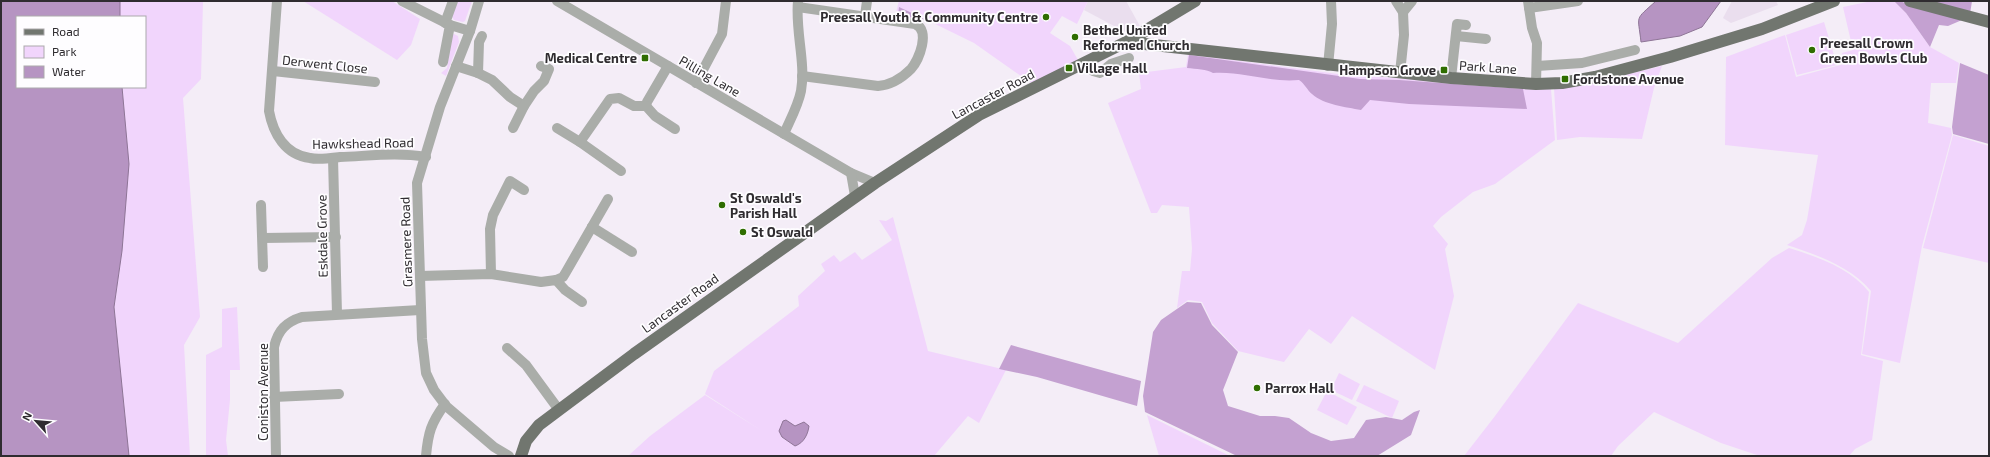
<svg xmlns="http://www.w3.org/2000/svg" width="1990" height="457" viewBox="0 0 1990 457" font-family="'Exo 2',sans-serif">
<rect width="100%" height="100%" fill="#f4edf7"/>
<g fill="#eadeee">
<polygon points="1088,1 1126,1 1141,28 1131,35 1084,10"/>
<polygon points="1732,1 1776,1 1778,5 1731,23 1723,18"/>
</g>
<g fill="#f1d5fc" fill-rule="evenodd">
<path d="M1,1H203L201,79L183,98L200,317L184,345L190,456H1ZM17,17H145V87H17Z"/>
<polygon points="303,1 392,1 420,19 411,45 397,60"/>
<polygon points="457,1 472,1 465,21 463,22 454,20 452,17"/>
<polygon points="899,1 1088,1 1077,24 1062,16 1050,33 1070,46 1078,60 1031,83 974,43 927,20 895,16"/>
<path d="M1894,1L1906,13L1930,47L1959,63L1956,83H1931L1928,123L1951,128L1952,135L1922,246L1900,363L1862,354L1871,291C1850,266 1817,255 1787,245L1802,235L1807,220L1818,155L1725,145L1726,57L1785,35L1796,77L1844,64L1842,53L1853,50L1843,7L1867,2Z"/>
<polygon points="1824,22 1837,65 1797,75 1786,35"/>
<polygon points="454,34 458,36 459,42 446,76 441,73 447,68 452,35"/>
<polygon points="1188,54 1338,74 1551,89 1555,140 1495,184 1473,192 1441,217 1433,226 1448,244 1445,249 1454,296 1435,370 1352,316 1331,344 1309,329 1284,362 1238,351 1212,323 1202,302 1188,300 1177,308 1182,271 1190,271 1192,249 1189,207 1162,205 1157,213 1151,213 1108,103 1141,89 1139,73 1186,67"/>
<polygon points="1662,66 1654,88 1642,139 1580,137 1557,140 1554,88 1612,78"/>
<polygon points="1953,135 1989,146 1989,263 1923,248"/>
<polygon points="893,217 928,351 1006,370 979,423 968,416 934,456 628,456 650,436 705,395 762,431 705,394 714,371 799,306 798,296 825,271 821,264 834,255 840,262 855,252 862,260 892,240 879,220 886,221"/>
<path d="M1789,248C1818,257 1850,268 1869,292L1861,355L1883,361L1872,440L1855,449L1849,456H1760L1721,443L1654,412L1618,446L1611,456H1464L1495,416L1578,303L1678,343L1772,258Z"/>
<polygon points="237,307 240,370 230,370 230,400 226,440 228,456 206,456 206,355 222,347 222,309"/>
<polygon points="1339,373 1360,384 1352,400 1331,390"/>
<polygon points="1364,385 1399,401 1392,418 1356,401"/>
<polygon points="1327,391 1357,407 1347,425 1317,410"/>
<polygon points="1147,415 1230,456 1159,456"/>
</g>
<g fill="#c4a1d1">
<polygon points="1894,1 1899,1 1962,20 1948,26 1939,25 1930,47 1906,13"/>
<polygon points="1923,1 1972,1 1970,14"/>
<polygon points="899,7 927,20 898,16"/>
<path d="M1189,55L1360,79L1399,80L1523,89L1527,109L1409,104L1370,100L1361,110C1346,107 1324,105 1312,94C1307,90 1305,84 1299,80C1270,83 1243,71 1213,73C1207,69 1196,69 1187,68Z"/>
<polygon points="1960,63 1989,75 1989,144 1953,134 1952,127"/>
<polygon points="1187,302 1201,303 1212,325 1238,352 1223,390 1228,406 1260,416 1275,416 1289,418 1311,433 1331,441 1354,438 1366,420 1386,417 1402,420 1414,412 1420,410 1411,435 1377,456 1237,456 1145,412 1143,396 1153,332 1161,320"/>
<polygon points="1011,345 1141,381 1137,406 1037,377 999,369"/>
</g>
<g fill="#b694c2" stroke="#8e7596">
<polygon points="1,1 120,1 120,17 17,17 17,87 122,87 129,164 122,251 114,307 129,456 1,456"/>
<path d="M1656,1H1721L1702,27L1680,36L1641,42C1638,14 1634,21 1656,1Z"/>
<path d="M786,420L795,426L804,422L809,426C808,434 804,443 795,446L782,437L779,431L783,421Z"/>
</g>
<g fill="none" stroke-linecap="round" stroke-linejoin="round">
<g stroke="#aaada9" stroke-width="10">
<path d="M277,1L269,111C273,133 285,155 310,158C319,160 331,158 340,157C369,156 398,152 426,157"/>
<polyline points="402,1 450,25 470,31"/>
<polyline points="479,1 470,31 440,107 417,183 422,339 426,373 434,390 446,406 494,447 509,456"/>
<polyline points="557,1 851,173 875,183"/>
<polyline points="1396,1 1403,12 1404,35 1400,73"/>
<polyline points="1528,1 1532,28 1537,43 1536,84"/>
<path d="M798,7L915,24C931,30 919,60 911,69C902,78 890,85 878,86L802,76"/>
<polyline points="1529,8 1578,1"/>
<polyline points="1403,12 1412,1"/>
<polyline points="865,16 867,1"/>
<polyline points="445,23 453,1"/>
<polyline points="1456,36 1486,39"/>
<polyline points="443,62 450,25"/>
<polyline points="1089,62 1093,71 1100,73 1111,64 1129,58"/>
<polyline points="456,66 478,73 492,80 510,97 524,106"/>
<polyline points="1328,66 1332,24 1331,1"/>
<polyline points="1537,66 1582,63 1635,50"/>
<polyline points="273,71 375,82"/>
<polyline points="478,73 479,42 482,36"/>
<polyline points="1451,78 1457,24 1466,25"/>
<polyline points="696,83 722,34 726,1"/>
<polyline points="646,106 647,102 668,66"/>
<polyline points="646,106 655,116 675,129"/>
<polyline points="513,128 524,106 534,91 544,81 549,69 541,66"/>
<polyline points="557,128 580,142 621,171"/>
<path d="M784,134C790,120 798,106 801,91C806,62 795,31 798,1"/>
<polyline points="580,142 610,99 619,98 634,106 646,106"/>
<polyline points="333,158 337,314"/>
<polyline points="851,173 855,196"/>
<polyline points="261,205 263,267"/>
<polyline points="592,227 632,252"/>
<polyline points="263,238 336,237"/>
<polyline points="491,274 490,229 493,215 510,181 524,190"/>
<polyline points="420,276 491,274 541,282 556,280 565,290 582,302"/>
<polyline points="556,280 563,277 566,272 608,199"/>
<polyline points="507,348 526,365 559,410"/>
<polyline points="274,397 339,394"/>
<path d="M276,456L274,347C278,330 286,322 302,317L420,310"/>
<path d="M426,456C428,433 431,423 445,404"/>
</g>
<g stroke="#71766f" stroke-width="12">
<polyline points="1910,1 1989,22"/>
<polyline points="1130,40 1136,43 1451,78 1536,84 1562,83 1595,77 1670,57 1762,29 1834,1"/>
<polyline points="521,456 526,441 539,425 559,410 634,354 875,183 979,115 1130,40 1195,1"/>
</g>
</g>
<g fill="#2f6d00" stroke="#fefdff" stroke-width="1.5">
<circle cx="1046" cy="17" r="4"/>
<circle cx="1075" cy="37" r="4"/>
<circle cx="1812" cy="50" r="4"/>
<rect x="641" y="54" width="8" height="8" rx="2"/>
<rect x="1065" y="64" width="8" height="8" rx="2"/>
<rect x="1440" y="66" width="8" height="8" rx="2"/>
<rect x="1561" y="75" width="8" height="8" rx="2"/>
<circle cx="722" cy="205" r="4"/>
<circle cx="743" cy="232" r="4"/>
<circle cx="1257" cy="388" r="4"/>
</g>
<g text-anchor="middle" stroke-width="3.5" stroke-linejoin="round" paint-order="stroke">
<g font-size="13" font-weight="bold" fill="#2f2c30" stroke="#fefdff" text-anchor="start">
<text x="1038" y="22" text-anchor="end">Preesall Youth &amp; Community Centre</text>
<text x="1083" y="35">Bethel United<tspan x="1083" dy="15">Reformed Church</tspan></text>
<text x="1820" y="48">Preesall Crown<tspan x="1820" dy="15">Green Bowls Club</tspan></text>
<text x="637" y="63" text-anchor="end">Medical Centre</text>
<text x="1077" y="73">Village Hall</text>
<text x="1436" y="75" text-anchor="end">Hampson Grove</text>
<text x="1573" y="84">Fordstone Avenue</text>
<text x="730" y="203">St Oswald's<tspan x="730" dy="15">Parish Hall</tspan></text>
<text x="751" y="237">St Oswald</text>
<text x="1265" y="393">Parrox Hall</text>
</g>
<g font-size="13" fill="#2f2c30" stroke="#fefdff">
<text transform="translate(325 64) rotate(6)" y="5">Derwent Close</text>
<text transform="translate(1488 67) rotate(4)" y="5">Park Lane</text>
<text transform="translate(710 76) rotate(30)" y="5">Pilling Lane</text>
<text transform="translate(993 94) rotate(-28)" y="5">Lancaster Road</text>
<text transform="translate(363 143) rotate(-1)" y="5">Hawkshead Road</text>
<text transform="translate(322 236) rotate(-91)" y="5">Eskdale Grove</text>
<text transform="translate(406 242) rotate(-92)" y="5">Grasmere Road</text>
<text transform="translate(680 303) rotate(-36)" y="5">Lancaster Road</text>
<text transform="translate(263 392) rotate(-90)" y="5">Coniston Avenue</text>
</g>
</g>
<rect width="1990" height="457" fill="none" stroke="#2f2c30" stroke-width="4"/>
<rect x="16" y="16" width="130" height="72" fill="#fefdff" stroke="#aba9ac"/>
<rect x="24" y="29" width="20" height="6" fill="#71766f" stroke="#aba9ac"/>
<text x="52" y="36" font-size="12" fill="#2f2c30">Road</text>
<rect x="24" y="46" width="20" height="12" fill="#f1d5fc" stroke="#aba9ac"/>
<text x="52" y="56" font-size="12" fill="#2f2c30">Park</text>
<rect x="24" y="66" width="20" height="12" fill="#b694c2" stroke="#aba9ac"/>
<text x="52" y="76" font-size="12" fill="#2f2c30">Water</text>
<g transform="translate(36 421) rotate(297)" stroke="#fefdff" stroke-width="3" paint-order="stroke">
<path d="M0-3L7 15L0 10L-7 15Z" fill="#2f2c30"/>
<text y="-6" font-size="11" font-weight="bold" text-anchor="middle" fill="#2f2c30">N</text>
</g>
</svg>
